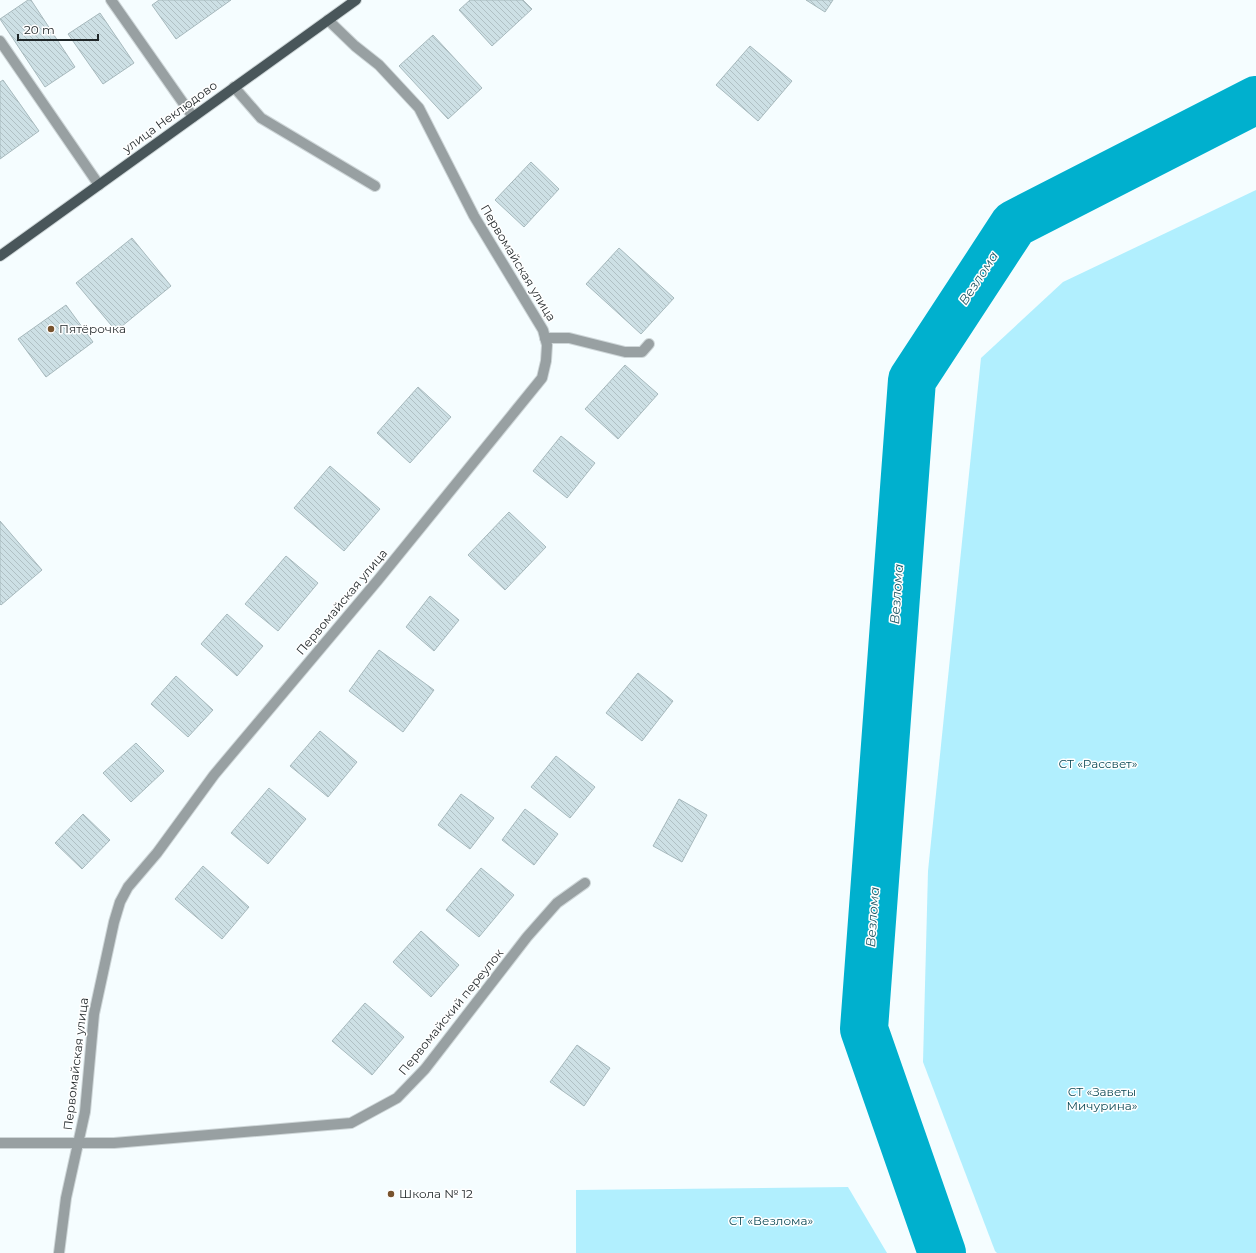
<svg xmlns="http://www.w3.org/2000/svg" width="1256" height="1253" viewBox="0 0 1256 1253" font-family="Montserrat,sans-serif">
<defs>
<pattern id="building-back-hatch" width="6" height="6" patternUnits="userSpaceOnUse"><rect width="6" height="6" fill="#cde0e5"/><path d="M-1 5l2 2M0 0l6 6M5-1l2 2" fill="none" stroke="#b0c0c4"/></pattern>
</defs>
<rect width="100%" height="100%" fill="#f5fdff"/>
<g fill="#b1effe">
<polygon points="1256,190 1256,1253 997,1253 995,1251 923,1062 928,871 981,358 1063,282"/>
<polygon points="848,1187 887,1253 576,1253 576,1190"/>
</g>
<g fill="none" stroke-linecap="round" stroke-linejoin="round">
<polyline stroke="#00b0ce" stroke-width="48" points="942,1253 864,1029 912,380 1014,224 1256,100"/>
</g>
<g fill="url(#building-back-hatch)" stroke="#a7b9bd">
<polygon points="28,0 31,0 75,67 45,87 0,19"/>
<polygon points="159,0 231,0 176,39 152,5"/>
<polygon points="470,0 523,0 532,9 492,46 459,10"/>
<polygon points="806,0 833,0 825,12"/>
<polygon points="100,13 134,63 103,84 68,34"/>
<polygon points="433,35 482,88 448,119 399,66"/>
<polygon points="750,46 792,81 758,121 716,85"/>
<polygon points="3,80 39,131 0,159 0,82"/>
<polygon points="531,162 559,189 524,227 495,200"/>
<polygon points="132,238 171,286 116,331 76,283"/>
<polygon points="619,248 674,298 641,334 586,284"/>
<polygon points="66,305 93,342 46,377 18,339"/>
<polygon points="625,365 658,394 618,439 585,409"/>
<polygon points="418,387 451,417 410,463 377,433"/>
<polygon points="561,436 595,463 567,498 533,471"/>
<polygon points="330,466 380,509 344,551 294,508"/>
<polygon points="509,512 546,547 505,590 468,555"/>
<polygon points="0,521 42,570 1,605 0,604"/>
<polygon points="286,556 318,583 278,631 245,604"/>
<polygon points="430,596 459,620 434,651 406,627"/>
<polygon points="227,614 263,646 237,676 201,644"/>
<polygon points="379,650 434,690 403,732 349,691"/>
<polygon points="638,673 673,701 642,741 606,713"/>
<polygon points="176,676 213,710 188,737 151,704"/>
<polygon points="320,731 357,762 328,797 290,766"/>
<polygon points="136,743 164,771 131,802 103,773"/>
<polygon points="556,756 595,787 570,818 531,787"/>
<polygon points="269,788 306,819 268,864 231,833"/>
<polygon points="461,794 494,818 470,849 438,825"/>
<polygon points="679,799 707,815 682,862 653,846"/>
<polygon points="525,809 558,834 534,865 502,840"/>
<polygon points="83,814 110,840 82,869 55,843"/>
<polygon points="203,866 249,907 222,939 175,899"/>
<polygon points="481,868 514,895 479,937 446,910"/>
<polygon points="421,931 459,965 431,997 393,962"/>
<polygon points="365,1003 404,1037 372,1075 332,1041"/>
<polygon points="577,1045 610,1068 584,1106 550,1082"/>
</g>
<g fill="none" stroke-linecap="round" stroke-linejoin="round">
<defs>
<g id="minor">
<polyline points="111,0 193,117"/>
<polyline points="0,41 99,185"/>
<polyline points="234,87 261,118 375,186"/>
<polyline points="545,338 569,338 625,352 642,352 649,344"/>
<polyline points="0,1143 114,1143 351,1123 397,1098 425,1069 527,937 557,903 585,883"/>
<polyline points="59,1253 66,1198 85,1112 94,1014 114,922 120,902 128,887 157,853 214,775 378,580 542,378 546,361 547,345 543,330 474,216 419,108 379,65 355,46 328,20"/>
</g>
<polyline id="major" points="0,256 356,0"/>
</defs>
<use href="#minor" stroke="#ced6d8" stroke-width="12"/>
<use href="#major" stroke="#ced6d8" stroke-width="12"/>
<use href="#minor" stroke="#98a0a2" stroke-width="10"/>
<use href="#major" stroke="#49565a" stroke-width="10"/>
</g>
<g fill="#78532e" stroke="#fff" stroke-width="1.5">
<circle cx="51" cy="329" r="4"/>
<circle cx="391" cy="1194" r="4"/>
</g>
<g text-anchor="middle" stroke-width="3" stroke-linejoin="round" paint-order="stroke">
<g font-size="12" fill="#1f2628" stroke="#fff">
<text transform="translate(170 117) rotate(-36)" y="4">улица Неклюдово</text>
<text transform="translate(518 263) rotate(59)" y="4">Первомайская улица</text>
<text transform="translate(342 602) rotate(-50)" y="4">Первомайская улица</text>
<text transform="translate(451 1012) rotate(-51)" y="4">Первомайский переулок</text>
<text transform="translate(76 1064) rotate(-83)" y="4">Первомайская улица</text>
</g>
<g font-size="12" fill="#1f2628" stroke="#fff" text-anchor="start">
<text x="59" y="333">Пятёрочка</text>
<text x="399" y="1198">Школа № 12</text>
</g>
<g font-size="12" fill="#0d4a56" stroke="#fff">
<text x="1098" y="768">СТ «Рассвет»</text>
<text x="1102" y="1096">СТ «Заветы<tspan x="1102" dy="14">Мичурина»</tspan></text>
<text x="771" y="1225">СТ «Везлома»</text>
</g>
<g font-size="13" font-style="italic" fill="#255d6a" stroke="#fff">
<text transform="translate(978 278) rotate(-57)" y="5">Везлома</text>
<text transform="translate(896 594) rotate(-86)" y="5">Везлома</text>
<text transform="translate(872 917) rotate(-86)" y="5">Везлома</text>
</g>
</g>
<path d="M18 34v6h80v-6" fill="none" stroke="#1f2628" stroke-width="2"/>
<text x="24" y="34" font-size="12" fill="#1f2628" stroke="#ffffff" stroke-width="3" paint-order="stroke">20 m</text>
</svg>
